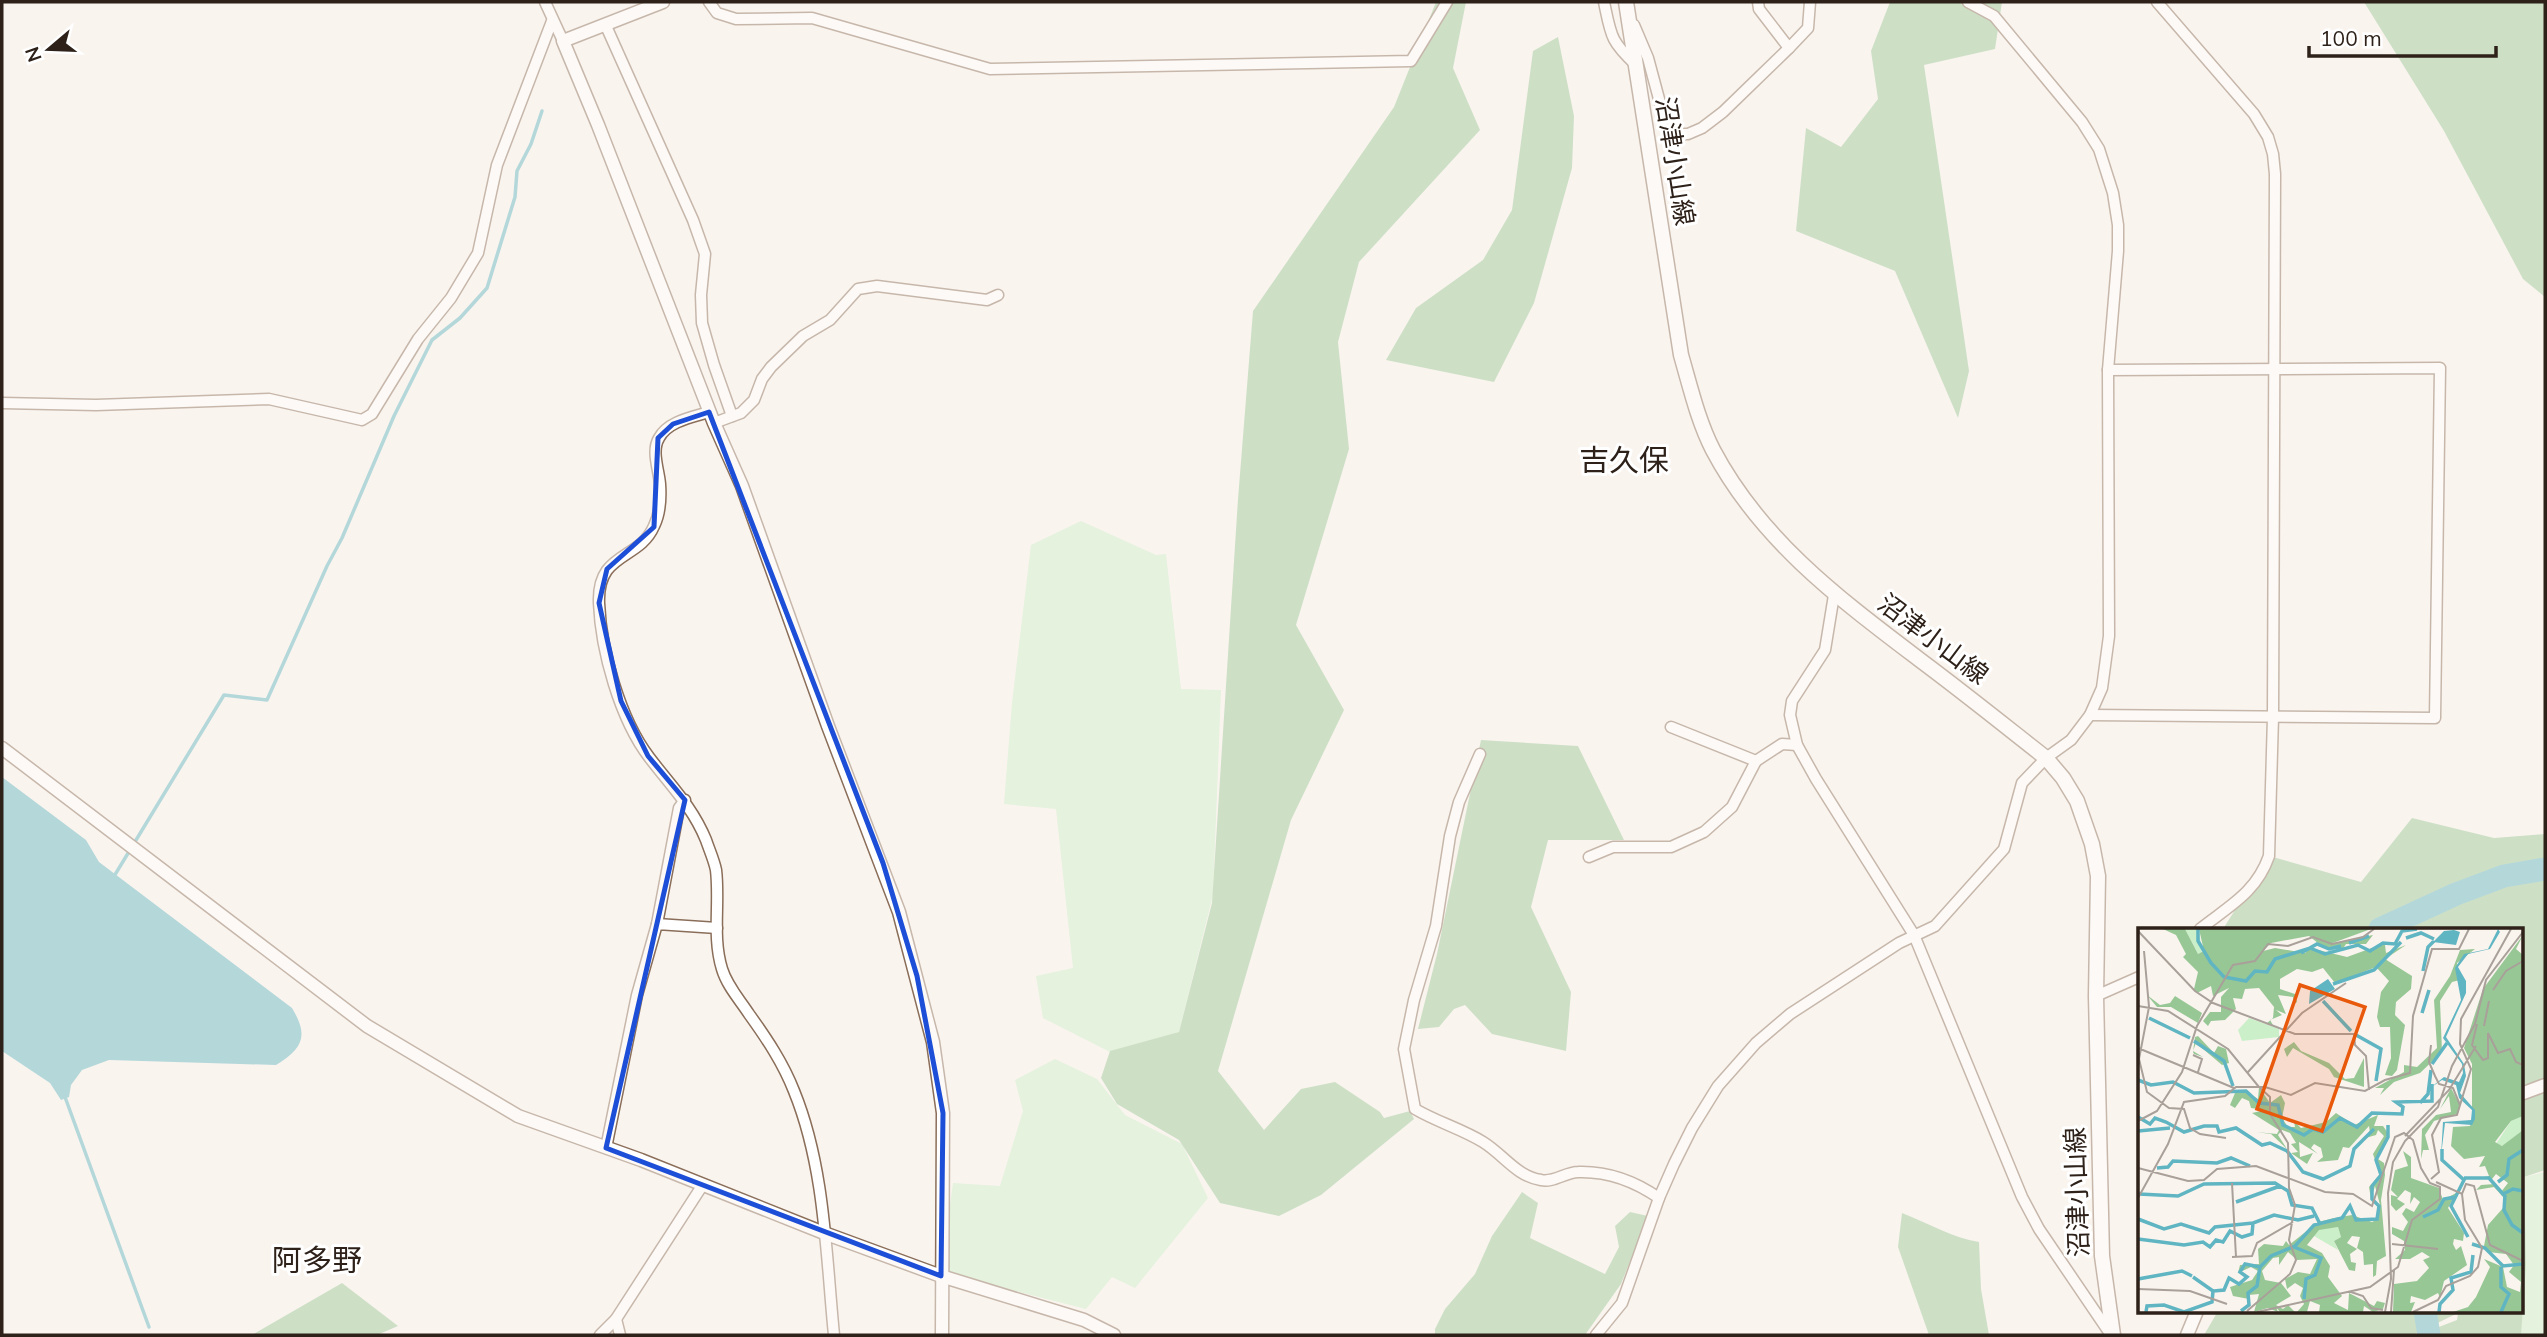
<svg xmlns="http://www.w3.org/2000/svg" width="2547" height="1337" viewBox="0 0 2547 1337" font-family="Mulish,'Noto Sans JP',sans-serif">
<rect width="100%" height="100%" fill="#faf4ef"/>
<g fill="#cbefc9">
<polygon points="1081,521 1156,555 1166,554 1181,689 1221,690 1213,895 1179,1032 1114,1054 1043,1018 1036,976 1073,968 1056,809 1004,804 1012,703 1031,545"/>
<polygon points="1055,1059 1097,1079 1125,1115 1182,1144 1208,1198 1135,1288 1112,1277 1086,1309 941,1272 953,1183 1000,1186 1023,1111 1015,1080"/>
<polygon points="2545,1172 2545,1335 2521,1335 2524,1177"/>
</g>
<g fill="#98c796">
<polygon points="1436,2 1466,2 1453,68 1480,130 1359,262 1338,342 1349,449 1296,625 1344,710 1291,820 1218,1071 1264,1130 1301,1089 1335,1082 1380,1112 1384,1118 1410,1111 1414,1119 1321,1195 1279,1216 1220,1203 1179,1140 1117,1104 1101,1078 1110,1051 1179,1032 1212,903 1238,499 1253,311 1394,107"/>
<polygon points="1890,2 2002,2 1995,49 1924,65 1969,371 1958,418 1895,271 1796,231 1806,128 1841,147 1878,99 1871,51"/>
<polygon points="2364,2 2545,2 2545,297 2523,279 2444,131"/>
<polygon points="1558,37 1574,116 1572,168 1534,303 1494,382 1386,360 1416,308 1483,260 1512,210 1533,51"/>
<polygon points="1481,740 1578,746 1624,840 1548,840 1531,907 1571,992 1566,1051 1492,1034 1465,1005 1454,1009 1439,1027 1418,1029 1437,954"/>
<polygon points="2412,818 2494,838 2545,834 2545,1170 2524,1177 2526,1265 2521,1335 2418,1335 2457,1320 2458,1313 2413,1335 2204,1335 2218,1311 2521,1311 2521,929 2223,929 2269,856 2361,882"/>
<polygon points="1522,1192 1538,1203 1530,1238 1605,1274 1619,1247 1615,1226 1630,1212 1648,1216 1621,1284 1585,1335 1435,1335 1435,1329 1445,1309 1475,1274 1492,1236"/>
<path d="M1902,1213C1928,1223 1953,1238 1979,1242L1981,1289L1989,1335H1929L1898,1247Z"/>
<polygon points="342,1283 398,1326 377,1335 252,1335"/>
</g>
<path fill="#60b5c2" d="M2,777L86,840L99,862L292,1008C309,1036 303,1048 276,1065L109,1060L82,1070L71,1085L69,1097L61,1100L50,1083L2,1051Z"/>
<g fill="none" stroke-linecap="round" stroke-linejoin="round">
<g stroke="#60b5c2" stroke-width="3.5">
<polyline points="113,878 224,695 267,700 327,566 342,538 394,416 432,340 460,318 487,288 515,197 517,171 531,144 542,111"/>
<polyline points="65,1097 149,1327"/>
</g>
<g stroke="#60b5c2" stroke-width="23">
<polyline points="2380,929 2456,894 2504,876 2545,869"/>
<polyline points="2425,1311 2429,1335"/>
</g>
<defs>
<g id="minor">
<polyline points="545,2 563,41"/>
<polyline points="709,2 717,13 736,19 812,18 990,69 1411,61 1447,2"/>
<path d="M1604,2C1611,35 1610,41 1636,65"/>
<polyline points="1758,2 1759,9 1789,48"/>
<path d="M2157,2L2254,114L2268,137L2273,154L2275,174L2273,717L2269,856C2256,893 2229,906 2200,929"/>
<polyline points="1634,25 1648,58 1666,125 1675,134 1688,134 1702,128 1723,112 1789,48 1808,28 1810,2"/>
<polyline points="606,26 693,220 705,254 701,295 702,323 714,365 732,416"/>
<polyline points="2,403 96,405 269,399 362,420 372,414 418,339 451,298 478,253 497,165 552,21"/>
<path d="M709,412C693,417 668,421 659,438C651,451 659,470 660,484C661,498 660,514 654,526C639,561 597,551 599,603C601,651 620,719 649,757C670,785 692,806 706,840C709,849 714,860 716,870C720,903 712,937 722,969C727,986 740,1000 749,1014C767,1039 783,1063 794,1091C825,1167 826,1255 834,1335"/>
<polyline points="714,423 741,413 754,400 762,379 771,367 803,336 830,320 858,289 877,286 987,300 998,295"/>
<polyline points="1834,595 1825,650 1792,701 1790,715 1797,745 1816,779 1914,935 2022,1197 2039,1229 2111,1335"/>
<polyline points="2090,715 2435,718 2440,368 2108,370"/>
<polyline points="1671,727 1756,761 1782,744 1797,745"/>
<path d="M1480,754L1459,802L1450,836L1436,926L1414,1000L1404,1049L1415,1109C1437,1122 1462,1129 1483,1142C1504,1155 1516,1176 1541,1180C1553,1183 1566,1172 1578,1172C1608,1171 1636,1182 1659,1198"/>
<polyline points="1589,857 1613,847 1671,847 1704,832 1732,807 1756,761"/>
<polyline points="657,924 679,808 685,800"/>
<polyline points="2096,996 2139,977"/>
<polyline points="606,1148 637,995 657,924 717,928"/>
<polyline points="616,1319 620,1335"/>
<polyline points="600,1335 616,1319 702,1186"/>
<polyline points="1596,1335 1622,1303 1659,1198 1674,1164 1692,1128 1718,1086 1756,1043 1790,1014 1899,943 1935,926 2004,849 2022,783 2046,758 2071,740 2090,715 2102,688 2109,636 2108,370 2118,251 2118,225 2113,193 2099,149 2082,122 1994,16 1968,2"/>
</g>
<g id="tertiary">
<polyline points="663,2 563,41 598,125 714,423 742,486 828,726 899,912 933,1042 943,1113 942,1335"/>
<polyline points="2,748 367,1026 518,1116 641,1160 824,1233 941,1276 1084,1320 1114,1335"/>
<polyline points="2521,1094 2545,1085"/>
<polyline points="2187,1335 2197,1311"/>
</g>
<path id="secondary" d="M1626,2L1681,355C1690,386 1698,421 1713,450C1761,541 1841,600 1920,660C1963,692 2004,725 2046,758L2063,778L2077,801L2092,844L2098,876L2096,996L2102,1256L2113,1335"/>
</defs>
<use href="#minor" stroke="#8a6e59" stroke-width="13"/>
<use href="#tertiary" stroke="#8a6e59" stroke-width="15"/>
<use href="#secondary" stroke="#8a6e59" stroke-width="17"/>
<use href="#minor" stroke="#fff" stroke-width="10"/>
<use href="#tertiary" stroke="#fff" stroke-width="12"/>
<use href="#secondary" stroke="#fff" stroke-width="14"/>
</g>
<path d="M0 0H2547V1337H0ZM709,412L883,863L917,976L943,1113L941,1276L606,1148L685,800L648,756L621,701L599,603L607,569L654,527L658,438L673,424Z" fill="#faf4ef" fill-opacity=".55" fill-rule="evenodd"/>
<path fill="none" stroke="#1d4ed8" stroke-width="5" stroke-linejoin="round" d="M709,412L883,863L917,976L943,1113L941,1276L606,1148L685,800L648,756L621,701L599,603L607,569L654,527L658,438L673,424Z"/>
<g text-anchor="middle" stroke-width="6" stroke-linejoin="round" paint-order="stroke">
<g font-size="26" fill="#2d2119" stroke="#fff">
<text transform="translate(1675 161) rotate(81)" y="9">沼津小山線</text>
<text transform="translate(1933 639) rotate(37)" y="9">沼津小山線</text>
<text transform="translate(2077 1192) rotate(-92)" y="9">沼津小山線</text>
</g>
<g font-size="30" fill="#2d2119" stroke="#fff">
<text x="1624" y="471">吉久保</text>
<text x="317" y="1271">阿多野</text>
</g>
</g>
<g transform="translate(2138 928)">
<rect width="385" height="385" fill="#faf4ef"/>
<path d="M47,1H61L64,25L60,26ZM111,90L141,101V109L104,113L100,102ZM385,188V202L365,218L358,216L373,193ZM200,299L203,309L196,313L200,322L176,308L180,301Z" fill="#cbefc9"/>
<path d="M25,1H47L60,26L66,23L61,1H233L192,16L235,7L228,16H208L204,22L185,19L171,8L133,15L125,23L137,20L167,25L172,20L209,29L242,17H247L248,25L268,17L247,31L274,48L273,61L258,74L257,87L267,97L259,142L254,148L247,147L253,130L252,99H242L239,89L243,64L251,53L238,39L197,55L185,40L174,44L159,41L142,51V61L157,66L159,74L156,76L155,69L140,67L148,86L138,82L144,87L132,92L135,97L128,96L135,90L136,79L121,60L107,61L104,71L95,70L98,81L87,92L73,93L70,98L65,93L72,84H83V69L91,60L75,68L73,58L59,65L56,61L60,44L45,29L48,26L38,7ZM385,7L378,21L385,27V188L373,193L357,214L364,218L385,202V384H315L330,379L338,369L352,339L346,331L365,339L369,359L382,364L383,354L371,344L376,337L368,326L350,324L346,318L350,297L365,280V269L356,259L338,262L343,257L357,256L363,264L370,255L358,246L354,251L342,250L351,248L347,238L341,239L347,228L326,231L313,218L315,199L332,198L334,192V136L326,120L345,61ZM337,21L319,35L322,52L314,54L302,73L304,124L282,145L256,154L242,167L246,160H237L266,144V137L279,139L299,120L296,72L312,48L322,22ZM9,67L22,77L32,75L37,68L64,85L60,95L33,79H19ZM60,108L76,125L80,118L88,121L91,135L84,137L58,115L55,123L65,129L56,126L55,124L57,109ZM156,114L163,123L191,135L207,151L216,150L226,130V159L196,149L191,141L155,120L149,129L146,121ZM121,159L132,175L143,167L147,175L144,190L150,199H157L156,193L163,200L188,194L198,185L216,197L240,187L236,198H245L250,205L240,231L246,235L247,247L243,272L248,328L239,333L238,347L235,349V336L226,337L225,324L219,320L222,309L214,308L209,315L219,321L212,326L213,334L218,335L217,343L211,342L196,313L203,309L200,299L181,302L169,317L184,325L192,338L190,349L204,368L196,375L210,382L211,365L236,378L239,373L247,375L245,381L235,384L226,378L225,384H181L182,377L172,373L169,384H159L166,376L162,368L165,360L157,355L149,361L147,351L160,344L172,346L179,331L159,332L150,324L141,337V329L135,330L124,343L127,352L143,355L153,368L138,377L145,381L150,377L157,384H142L138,379L140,384L130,380L116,384L121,366L111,367V371L95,368L92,359L114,352L120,343L113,339L100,345L102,337L121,336L120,321L126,316L145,318L148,313L151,317L180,294L196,290L214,287L234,294L240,291L242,277L237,258L233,271L231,259L242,246L235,226L246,208L240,202L238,207L224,211L232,205L231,198L211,220L205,219L200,232L179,234L185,229L183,220L176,216L173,220L180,226L161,214L162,229L175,225L169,236L153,225L160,224L153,216L158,215L152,205L144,202L140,207L149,221L133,206L118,204L139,206L141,202L114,185L127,182L113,180L111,173L104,170L97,180L92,177L97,165L109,164L120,171ZM313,160L322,177L319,186L296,193L287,207L291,222H285L283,231L284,201L298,187L313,184L311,168L302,181ZM265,223L273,229V250L301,260L305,272L318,265L310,280L326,305L325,313L316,311L315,316L318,322L323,318L329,337L306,353L302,370L300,365L287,372L273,368L272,375L277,374L273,384H255L256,356L279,353L291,340L285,332L292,329L284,324L272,331H257L267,322L266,313L254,306V299L265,303L270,294L264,286L268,280L276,284L282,274L276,269L272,276L273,265L267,262L259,271L267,276L258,283L253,277V267L260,269L253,262L257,242L270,238Z" fill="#98c796"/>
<path d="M360,1L362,4L352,21L330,26L320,39L328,53V65L308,109L326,136L328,148L322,165L337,182V191L334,197L307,195L303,228L305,194L333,192L334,182L321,170L318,157L304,152L292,160L306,149L321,154L325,145L324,136L305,110L323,72L317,40L326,26L350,21ZM316,2L322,4L318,17L295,14L306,3ZM190,51L197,61L171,76L172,63Z" fill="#60b5c2"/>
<path fill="none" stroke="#60b5c2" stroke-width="3.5" d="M60,1V13L73,35L86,49L108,53L117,43L129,44L137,31L172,20L187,26L220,17L232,23L245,15L257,16L264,3L279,1M268,10L283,5L296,11M211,15L231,8M163,25L179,16L191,21L203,18M285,43L290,19L296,13M195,56L236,42L263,14M185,73L213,103M284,85L291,62M11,90L52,110M218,107L243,121L238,153M56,113L86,133L95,158M294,136L309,115M0,152L13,157L35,154L56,165L108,163L121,175L140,177L145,197L166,207L175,201L185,204L202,190L219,199L234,185L264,186L265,179L258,174L294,173V156M282,175L290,166L293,142M0,189L12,196L17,190L28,194L46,204L66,198H79L81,204L98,200L124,217L132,215L149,223L165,244L185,251L212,238L216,221L236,201M0,203L32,200M304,221V232L326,252L313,278L330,309M19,240L30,239L35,233L79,235L93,230L112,238M326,250H351L365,266L375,261L385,263M360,254L369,247L371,231L385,222M1,266L40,268L66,256L137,255L150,263L154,277L174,280L182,296M367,267L366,282L374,297L385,305M98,274L142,258M285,289L300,282L306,271L317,269M0,291L26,301L43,296L71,305L77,299L115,295M0,311L46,317L65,314L72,319L78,312L85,314L92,303L104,309L114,306L115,295L136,287L160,292L176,288M334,316L347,320L365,338L385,336M156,319L183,330L177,347L168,351L166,371M122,339L133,328L157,318L176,297L204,290L212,278L218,292L239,291L241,278L234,271V258L243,247L238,232L250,209V197M363,339V359L371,366L363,384M55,349L75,363M0,351L44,343L54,348M103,383L111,377L110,365L119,358L122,339M8,384L9,378L26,377L46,384L74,374L75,363L86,362L91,350L101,356L109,349L102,344L107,336L122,339M301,384L302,376L315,362L313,350L333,344L335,327"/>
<path fill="none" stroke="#a8a099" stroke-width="2" d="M0,3L57,63L75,75L157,106H216L217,117L228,128L231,162M6,23L11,79L1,131L9,164L31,180L46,181L52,200L62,206L88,210M355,62L368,43L385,33M0,78L30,83L90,121L121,159M339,96L334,117L345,132L350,130V105L360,125L372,121L378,134L385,137M346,98L351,73M293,117L291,134L297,148L301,156L315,160L322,177M0,120L96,160M55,127L64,131L60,144M110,144L164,85L208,55M0,193L19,183L44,144L59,98L95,37L117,33L130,16L150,18L175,9L194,16L225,9L236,1M267,208L311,162L338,118M0,240L50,253L66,252L79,241L118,238L187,264L215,266L234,278L257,209L266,205L275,212L283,240L292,255L302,259V271L274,292L260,339L232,359L119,384M293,251L301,244L294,207L303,190L319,187L333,141L322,116L323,91L373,1M298,254L324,266L328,256L336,258L352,317L385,333M94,255L98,329M0,270L30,216L46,174L87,168L98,159H127L153,167L177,155L227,163L247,152L272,145L275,88L294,21H321L331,1M254,316L300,321M94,329L114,328L119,315L155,294M0,361L52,363L89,376M213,364L225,368L233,380L245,382M109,383L152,346L158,332L151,312L157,277L151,260L150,215L132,186V169L122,160M247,384L253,351L250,265L255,234L267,213L300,179L314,138L337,96L348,52L385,4M253,384L256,342M275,384L300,372L308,358L332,348L340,339L344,320L327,292L324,266"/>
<path fill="#e8590c" fill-opacity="0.15" stroke="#e8590c" stroke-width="3.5" d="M162,57L227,79L184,203L119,181Z"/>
<rect width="385" height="385" fill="none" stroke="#2d2119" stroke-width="3.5"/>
</g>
<rect width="2547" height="1337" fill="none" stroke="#2d2119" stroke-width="7"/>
<g transform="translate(49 49) rotate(251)" stroke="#ffffff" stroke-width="5" paint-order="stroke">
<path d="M0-5L12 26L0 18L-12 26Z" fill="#2d2119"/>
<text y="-10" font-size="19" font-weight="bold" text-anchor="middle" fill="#2d2119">N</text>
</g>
<path d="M2309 46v10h187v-10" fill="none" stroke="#2d2119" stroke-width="3.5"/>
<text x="2320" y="46" font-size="21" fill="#2d2119" stroke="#ffffff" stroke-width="5" paint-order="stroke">100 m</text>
</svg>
